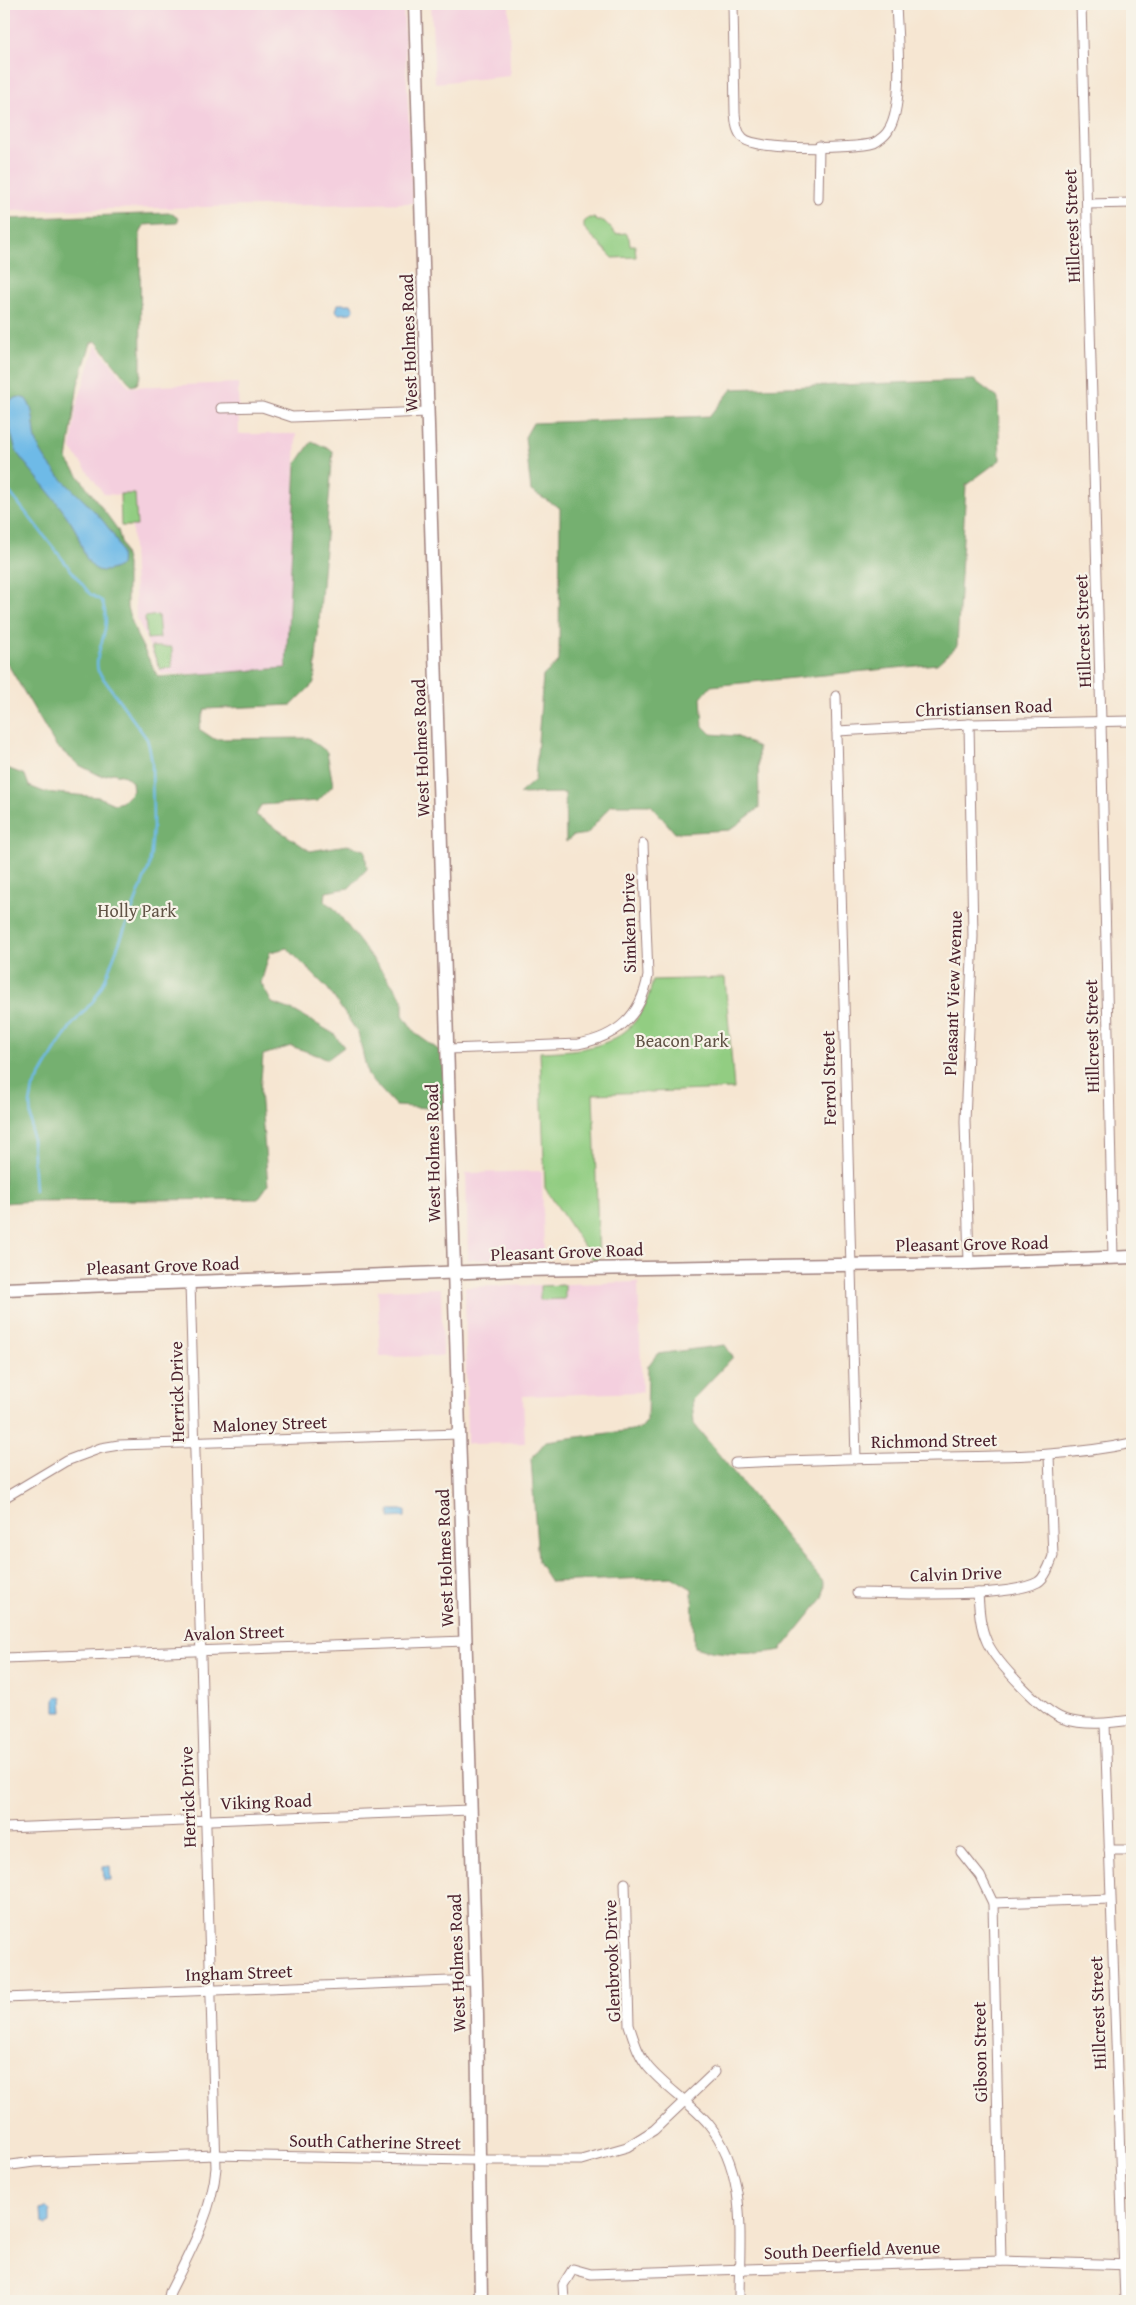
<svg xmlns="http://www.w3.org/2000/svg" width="1136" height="2305" viewBox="0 0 1136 2305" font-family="'Gentium Book Plus',serif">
<rect width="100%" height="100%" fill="#f7f3e8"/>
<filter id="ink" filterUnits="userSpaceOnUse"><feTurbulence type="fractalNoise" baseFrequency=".02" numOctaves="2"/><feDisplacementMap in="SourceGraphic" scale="10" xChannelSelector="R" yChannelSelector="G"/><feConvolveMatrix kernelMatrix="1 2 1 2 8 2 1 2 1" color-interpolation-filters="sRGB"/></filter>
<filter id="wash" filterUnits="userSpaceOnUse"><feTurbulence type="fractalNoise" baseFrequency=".0096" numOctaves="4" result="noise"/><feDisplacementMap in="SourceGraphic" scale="20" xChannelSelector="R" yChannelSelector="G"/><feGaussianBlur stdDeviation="1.12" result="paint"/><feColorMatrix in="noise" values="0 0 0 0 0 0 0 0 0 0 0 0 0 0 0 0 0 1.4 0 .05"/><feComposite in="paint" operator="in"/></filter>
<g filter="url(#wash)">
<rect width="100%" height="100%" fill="#f6e6d2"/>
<g fill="#f4cfde">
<polygon points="4,4 403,4 413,203 4,211"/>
<polygon points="431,4 509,4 510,76 435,83"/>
<polygon points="96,345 129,387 238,383 239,434 296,434 287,672 161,674 136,616 132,526 121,526 120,495 104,494 71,449 76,407"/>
<polygon points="542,1171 544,1258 468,1260 466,1173"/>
<polygon points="638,1282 642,1392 523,1396 525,1443 467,1444 465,1287"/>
<polygon points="441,1288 443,1356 380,1357 378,1290"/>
</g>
<g fill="#92cd82" stroke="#6e7656">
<polygon points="589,218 594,218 597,221 604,221 616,234 626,233 629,238 630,245 635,245 636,257 613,258 584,228 584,222"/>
<polygon points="120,494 135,494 137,526 121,526"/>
<polygon points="158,615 160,638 147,639 145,617"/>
<polygon points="151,647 172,647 172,668 160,669"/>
<path d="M725,978L734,1089L593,1094L599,1260H593L545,1188L540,1052C597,1050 639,1044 653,980Z"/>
<polygon points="565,1285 565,1299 540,1300 540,1286"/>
</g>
<g fill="#75b070" stroke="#60684e">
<polygon points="171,213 179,219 177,223 144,225 140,234 141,375 137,384 132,386 96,341 91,343 78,384 67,460 118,530 127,564 127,608 137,636 158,677 286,668 296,464 312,441 333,451 314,683 292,705 205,709 199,729 214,739 309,738 327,752 333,785 318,801 261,805 256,815 310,851 347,845 365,850 367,869 349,888 326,892 325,902 334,908 403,999 403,1015 416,1034 443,1053 445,1109 396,1106 368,1076 358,1033 328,989 287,948 270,952 261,983 272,1003 296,1012 334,1034 344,1047 328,1059 291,1046 263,1055 260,1092 268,1185 258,1199 34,1201 4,1203 4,770 7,768 25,775 29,786 44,792 99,797 114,804 122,802 133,791 132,782 125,776 113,773 101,776 79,765 56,746 4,658 4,219"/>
<polygon points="974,380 998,398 1000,460 966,485 957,646 937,664 711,686 701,698 703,726 711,734 736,736 758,747 759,808 730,830 675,833 651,805 611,805 587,834 573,836 566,842 565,793 519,794 535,780 543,676 559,661 560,508 531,491 525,437 533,423 710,416 732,389"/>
<path d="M725,1345L733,1357L692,1400L694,1424L824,1583L823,1598L781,1650C757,1655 718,1655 694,1647L692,1589L672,1577L551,1582L538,1562L531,1459L546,1441L640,1429L647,1421L648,1366L657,1354Z"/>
</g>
<g fill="#6ebae7" stroke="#5c6c89">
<polygon points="338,304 351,304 354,310 351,313 339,314 336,311"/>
<path d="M19,397L26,399C35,411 33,426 36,440C40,453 50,466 59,476C78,497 127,534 121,565C112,570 101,575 92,566C83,557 81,542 76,531C64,508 34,475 17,453C12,438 5,415 10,400Z"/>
<polygon points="390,1510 405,1510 405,1517 390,1518"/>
<polygon points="57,1696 62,1698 63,1712 55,1712 55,1698"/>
<polygon points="110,1866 111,1880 104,1880 103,1867"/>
<polygon points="46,2207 50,2210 50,2223 46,2225 42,2223 41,2209"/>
</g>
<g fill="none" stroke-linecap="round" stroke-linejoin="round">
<path stroke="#6ebae7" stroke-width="2.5" d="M4,485L90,594L102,601C114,633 93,648 98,671L147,739L149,746L152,762L153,826L151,852L149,867L104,982L94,1000L71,1026L57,1047L33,1088L30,1104L35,1191"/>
</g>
</g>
<g filter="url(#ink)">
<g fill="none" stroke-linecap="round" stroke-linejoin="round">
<defs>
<g id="street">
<path d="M733,4L735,113C736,122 736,131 743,138C756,151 855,149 874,143C878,141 886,135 888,131C905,107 897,35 896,4"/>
<polyline points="1081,4 1101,721 1113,1258"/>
<polyline points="818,199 819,146"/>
<polyline points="1087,204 1132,203"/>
<polyline points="221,408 262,407 292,417 428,412"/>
<polyline points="836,696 856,1459"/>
<polyline points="837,731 969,724 1132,721"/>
<path d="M448,1049L578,1044C617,1037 641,1016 648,976L643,844"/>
<polyline points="969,1263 965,1121 973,936 969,724"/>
<path d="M735,1463C802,1460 869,1458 936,1457C1002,1456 1067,1457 1132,1443"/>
<polyline points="4,1498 66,1461 101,1448 119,1445 459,1434"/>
<path d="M857,1593C897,1593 1007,1599 1038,1582C1046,1577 1050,1564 1053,1556L1049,1456"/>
<path d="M978,1593C979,1609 980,1627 987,1642C996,1662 1043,1712 1064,1719C1086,1726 1110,1723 1132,1720"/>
<polyline points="4,1658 465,1641"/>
<polyline points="1105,1724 1125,2301"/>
<polyline points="4,1828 470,1810"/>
<polyline points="1109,1850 1132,1850"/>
<polyline points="961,1852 980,1876 993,1903 1001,2261"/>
<path d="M625,1883L629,2025C634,2040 638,2055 648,2067C665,2087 689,2102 707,2122C749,2172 739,2240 739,2301"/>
<polyline points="993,1903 1110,1899"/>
<polyline points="4,1998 476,1980"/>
<polyline points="4,2166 34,2162 215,2155 469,2160 581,2160 627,2147 654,2130 715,2072"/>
<path d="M168,2301L170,2292C190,2252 212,2213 216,2168L190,1283"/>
<polyline points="564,2301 563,2285 573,2269 591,2274 1001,2261 1132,2265"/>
</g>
<g id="secondary">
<polyline points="415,4 477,2014 481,2301"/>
<polyline points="4,1289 520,1270 969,1263 1132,1257"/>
</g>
</defs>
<use href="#street" stroke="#a0827e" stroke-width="11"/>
<use href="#secondary" stroke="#a0827e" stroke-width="15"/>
<use href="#street" stroke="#fff" stroke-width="9"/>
<use href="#secondary" stroke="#fff" stroke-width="12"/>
</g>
</g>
<g text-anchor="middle" stroke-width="4.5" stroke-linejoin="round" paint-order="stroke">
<g font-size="18" fill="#4a1f2b" stroke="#f7f3e8">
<text transform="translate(1072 226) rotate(-92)" y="6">Hillcrest Street</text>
<text transform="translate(409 343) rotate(-92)" y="6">West Holmes Road</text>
<text transform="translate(1083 631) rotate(-92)" y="6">Hillcrest Street</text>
<text transform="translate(984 708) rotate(-2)" y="6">Christiansen Road</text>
<text transform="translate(421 748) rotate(-92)" y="6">West Holmes Road</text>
<text transform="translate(629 923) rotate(-91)" y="6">Simken Drive</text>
<text transform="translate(953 993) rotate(-88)" y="6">Pleasant View Avenue</text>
<text transform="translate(1092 1036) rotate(-91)" y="6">Hillcrest Street</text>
<text transform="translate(829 1078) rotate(-91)" y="6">Ferrol Street</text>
<text transform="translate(433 1153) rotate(-91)" y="6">West Holmes Road</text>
<text transform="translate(972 1244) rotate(-1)" y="6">Pleasant Grove Road</text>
<text transform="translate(567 1252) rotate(-2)" y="6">Pleasant Grove Road</text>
<text transform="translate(163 1266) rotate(-2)" y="6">Pleasant Grove Road</text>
<text transform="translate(177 1392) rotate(-91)" y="6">Herrick Drive</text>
<text transform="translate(270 1424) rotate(-2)" y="6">Maloney Street</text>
<text transform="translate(934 1441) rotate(-1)" y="6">Richmond Street</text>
<text transform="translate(445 1558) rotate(-92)" y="6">West Holmes Road</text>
<text transform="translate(956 1574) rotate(-2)" y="6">Calvin Drive</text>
<text transform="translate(234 1633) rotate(-2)" y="6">Avalon Street</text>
<text transform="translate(188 1797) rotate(-92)" y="6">Herrick Drive</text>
<text transform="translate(266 1802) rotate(-2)" y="6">Viking Road</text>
<text transform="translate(612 1961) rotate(-92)" y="6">Glenbrook Drive</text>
<text transform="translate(457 1963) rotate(-92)" y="6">West Holmes Road</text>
<text transform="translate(239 1973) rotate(-2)" y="6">Ingham Street</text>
<text transform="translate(1098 2013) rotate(-92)" y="6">Hillcrest Street</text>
<text transform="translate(980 2052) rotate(-91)" y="6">Gibson Street</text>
<text transform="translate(375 2142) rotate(1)" y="6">South Catherine Street</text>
<text transform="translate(852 2250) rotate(-2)" y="6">South Deerfield Avenue</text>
</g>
<g font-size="18" fill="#605345" stroke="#f7f3e8">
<text x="137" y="917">Holly Park</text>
<text x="682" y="1047">Beacon Park</text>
</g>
</g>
<rect width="1136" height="2305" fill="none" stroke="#f7f3e8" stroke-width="20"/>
</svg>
